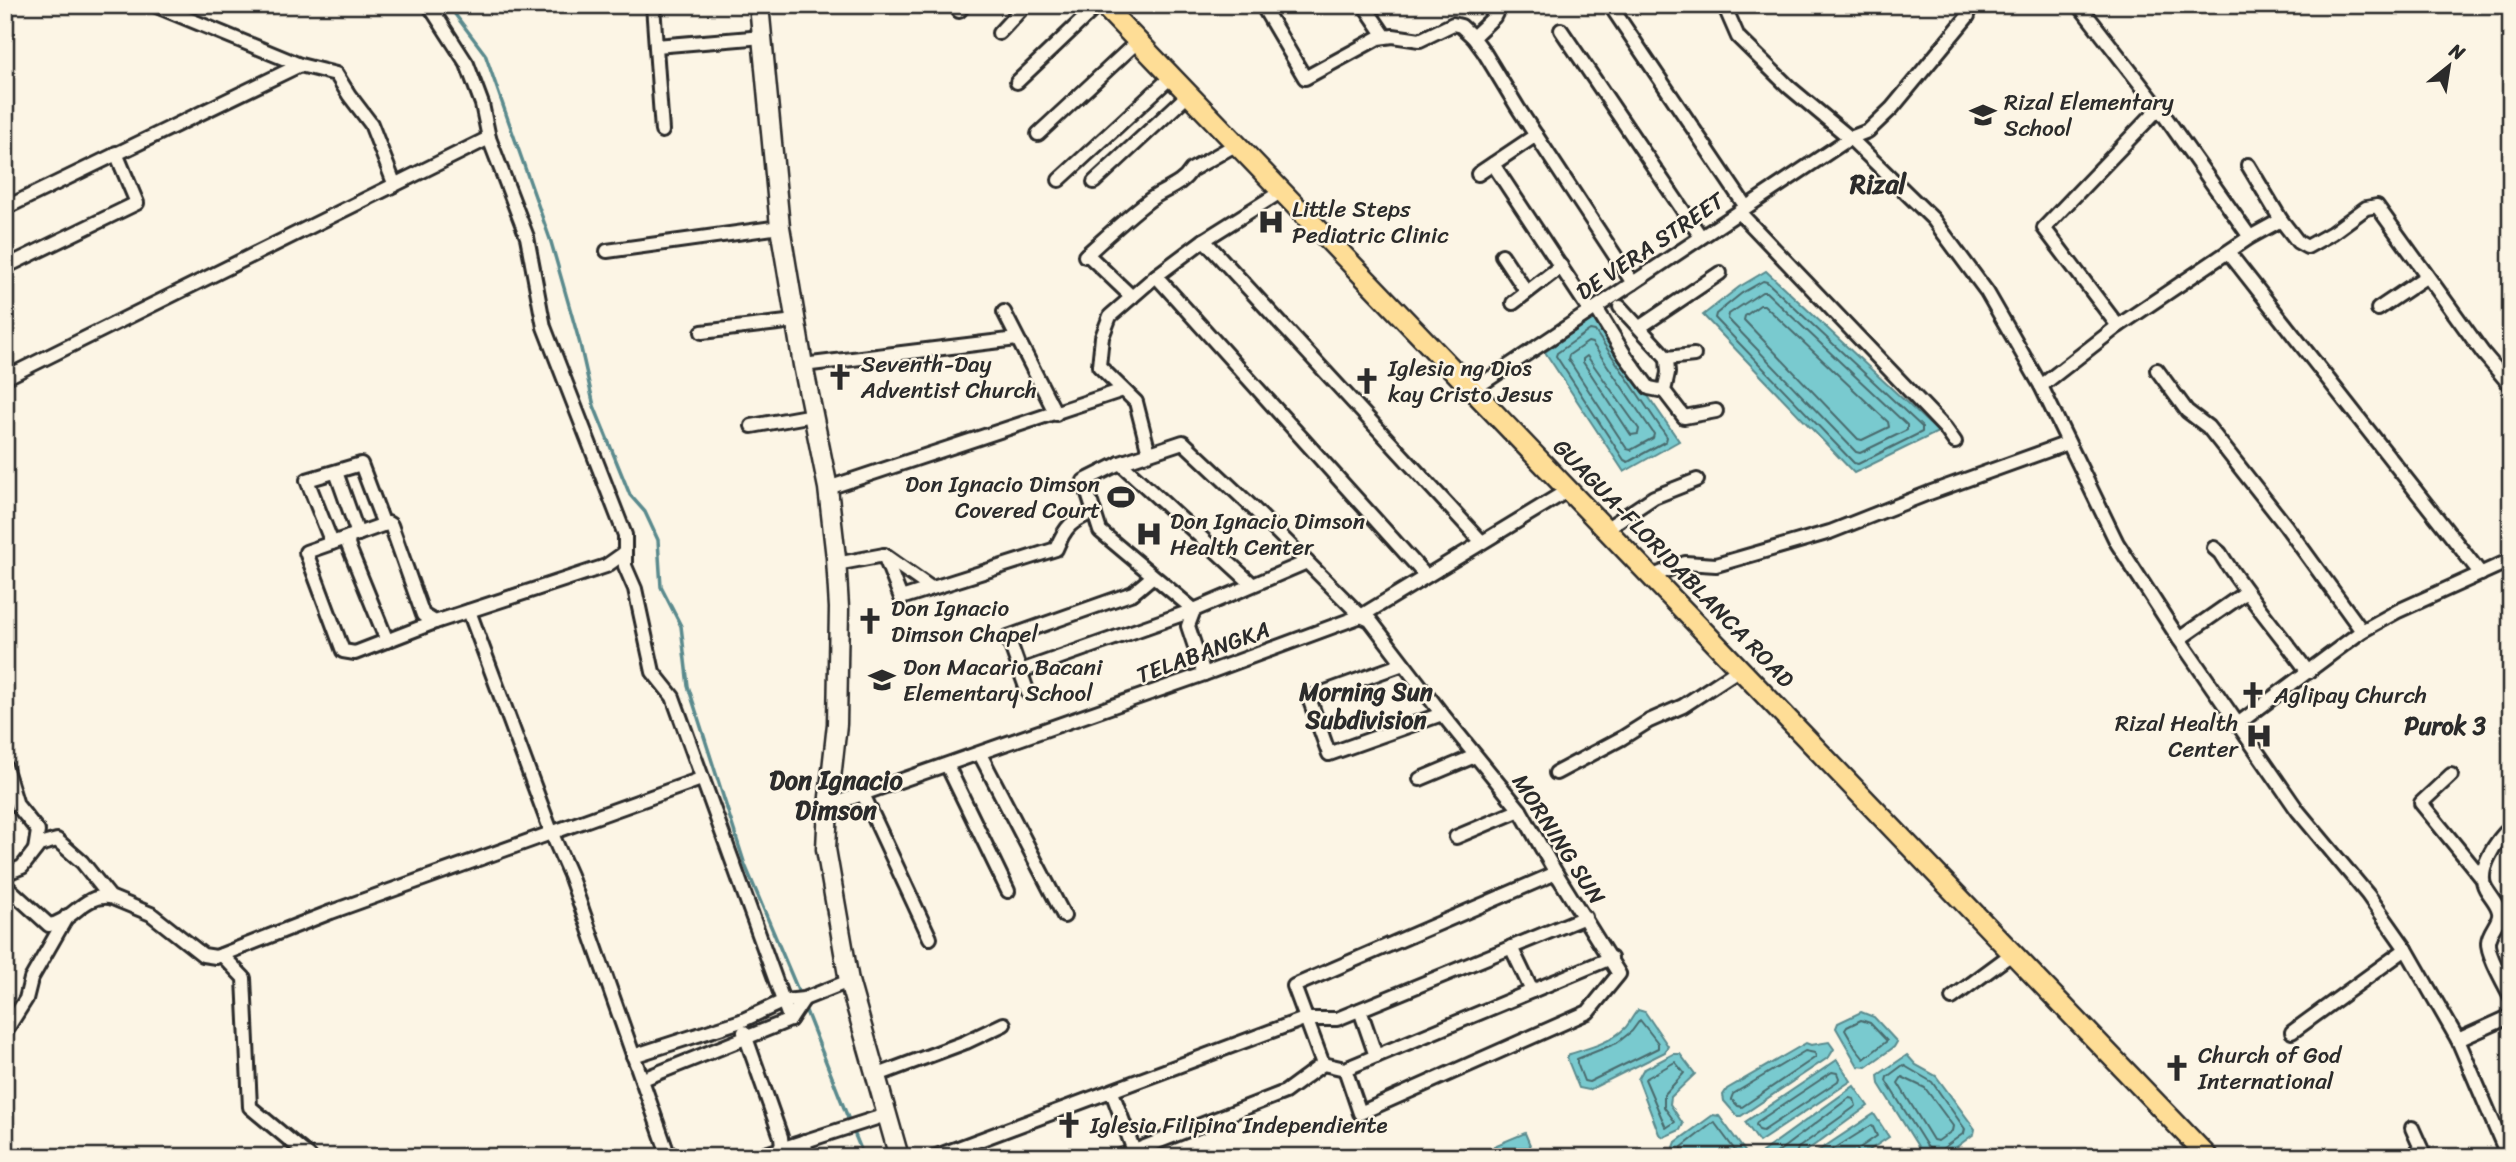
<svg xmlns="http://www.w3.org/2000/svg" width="2516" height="1162" viewBox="0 0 2516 1162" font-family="Sriracha,sans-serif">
<rect width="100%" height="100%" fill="#fcf5e5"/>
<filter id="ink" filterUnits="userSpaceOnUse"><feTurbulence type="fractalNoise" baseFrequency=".0143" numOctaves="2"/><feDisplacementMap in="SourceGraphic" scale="14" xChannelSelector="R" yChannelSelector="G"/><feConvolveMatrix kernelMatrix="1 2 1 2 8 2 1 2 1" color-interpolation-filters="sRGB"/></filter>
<g filter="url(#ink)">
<g fill="#79cacf" stroke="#5a8a8d" stroke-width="2">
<polygon points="1766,271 1938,432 1854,473 1703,315 1739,287"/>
<polygon points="1594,318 1679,441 1624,472 1545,352"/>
<path d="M1638,1010L1645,1012L1666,1043L1668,1046L1665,1052L1589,1090L1579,1088L1567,1058L1570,1054C1589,1048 1610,1043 1625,1028C1630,1023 1632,1016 1638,1010Z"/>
<polygon points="1861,1012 1874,1017 1897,1042 1894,1047 1866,1067 1858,1066 1836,1028 1838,1023"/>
<polygon points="1829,1042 1834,1049 1829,1057 1741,1116 1737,1116 1724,1101 1723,1095 1727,1089 1806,1043 1811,1045"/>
<polygon points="1673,1054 1680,1054 1695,1074 1671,1097 1670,1104 1683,1124 1680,1130 1664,1137 1659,1134 1638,1079 1643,1070"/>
<polygon points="1907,1055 1916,1065 1936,1076 1975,1129 1974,1134 1943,1157 1927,1157 1921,1151 1879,1084 1878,1075"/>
<polygon points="1837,1060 1851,1081 1759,1142 1745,1122"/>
<polygon points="1854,1086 1868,1106 1798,1157 1765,1157 1762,1152"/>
<polygon points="1874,1114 1889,1137 1859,1157 1809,1157"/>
<polygon points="1713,1115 1719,1116 1749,1157 1676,1157 1673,1150 1676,1142"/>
<polygon points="1525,1133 1535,1157 1498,1157 1494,1146"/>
</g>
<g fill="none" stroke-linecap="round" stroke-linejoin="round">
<g stroke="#4a6b6d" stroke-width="2">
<polygon points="1763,281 1767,282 1922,427 1922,432 1858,464 1854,463 1715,318 1716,314 1742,293"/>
<polygon points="1762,292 1766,292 1907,425 1907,430 1860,453 1856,452 1728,319 1729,314"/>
<polygon points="1760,305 1764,305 1888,422 1889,427 1862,440 1858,439 1744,320 1745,316"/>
<polygon points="1590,330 1595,331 1667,437 1666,441 1628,462 1624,460 1556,356 1557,353"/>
<polygon points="1588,342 1592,343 1654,434 1653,438 1631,450 1627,449 1568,359 1569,355"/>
<polygon points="1587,356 1639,429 1638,434 1631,435 1583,362 1583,359"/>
<polygon points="1640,1020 1658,1043 1658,1048 1589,1082 1584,1081 1577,1063 1577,1059 1617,1043 1632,1031"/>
<polygon points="1861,1020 1870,1023 1887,1041 1864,1059 1856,1049 1845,1030 1847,1027"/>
<polygon points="1805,1051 1815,1053 1816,1057 1742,1107 1738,1106 1731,1099 1733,1094"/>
<polygon points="1675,1062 1684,1073 1664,1095 1664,1107 1675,1122 1666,1128 1645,1079"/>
<polygon points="1832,1072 1837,1073 1839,1078 1838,1081 1763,1131 1759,1130 1756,1125 1757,1122"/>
<polygon points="1902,1077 1925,1088 1953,1126 1952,1131 1938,1141 1933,1140 1898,1083"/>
<polyline points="1682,1157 1682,1147 1714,1122 1740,1157"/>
<polyline points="1771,1157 1849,1098 1854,1099 1856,1106 1798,1148 1795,1157"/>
<polyline points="1821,1157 1872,1125 1877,1136 1858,1149 1856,1157"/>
<polyline points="1931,1157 1930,1151 1886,1081 1887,1077 1903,1065 1932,1082 1965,1129 1964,1133 1942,1149 1940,1157"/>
</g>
<g stroke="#5a8a8d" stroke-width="3.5">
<polyline points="448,5 485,54 551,242 580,344 594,406 630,495 645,512 658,540 661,587 681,626 688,686 745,865 800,995"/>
<polyline points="806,1011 850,1123"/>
<polyline points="853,1130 864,1157"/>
</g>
<defs>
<g id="street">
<polyline points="154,5 300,65 336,74 349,95 371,124 394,183"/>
<polyline points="429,5 467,64 482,104 489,138 527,237 544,327 625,535 625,566 635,589 653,672 673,697 790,1020"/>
<polyline points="653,5 662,131"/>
<polyline points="1262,5 1305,78 1378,38 1393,36 1420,40 1453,24 1461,26 1473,37 1484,52 1518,108 1633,283"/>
<polyline points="1364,5 1385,36"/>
<polyline points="1610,5 1746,207"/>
<polyline points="1724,5 1738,37 1789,87 1850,138 1933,219 1987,292 2041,386 2117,543 2179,639 2298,811 2368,895 2406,949 2458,1040 2508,1157"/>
<polyline points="2079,5 2159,108 2250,237"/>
<polyline points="959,11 964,5"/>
<polyline points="1561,30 1701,237"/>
<polyline points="999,33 1025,5"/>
<polyline points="1473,37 1494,17 1500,5"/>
<polyline points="656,46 763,37"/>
<polyline points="1017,82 1098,5"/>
<polyline points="1038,134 1138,41"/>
<polyline points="1493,164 1590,311"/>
<polyline points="1478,174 1536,135"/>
<polyline points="1059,180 1172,76"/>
<polyline points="1094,182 1189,94"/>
<polyline points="5,208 300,65"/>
<polyline points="1739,212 1945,428 1955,442"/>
<polyline points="2281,220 2298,242 2307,247 2332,233 2366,208 2377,206 2483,353 2511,386"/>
<polyline points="1204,240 1481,541"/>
<polyline points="607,251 780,227"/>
<polyline points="2229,253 2481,574"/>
<polyline points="1087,254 1132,297"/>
<polyline points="1502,255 1526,291"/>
<path d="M1085,256C1105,238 1125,219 1147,202C1161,190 1181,187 1191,170L1237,144"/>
<polyline points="5,267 137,203 116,153"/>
<polyline points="1156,276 1426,576"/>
<polyline points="1513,303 1561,266"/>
<polyline points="1620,307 1667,358 1694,355"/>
<polyline points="1596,308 1626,357 1649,388 1664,391"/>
<polyline points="2378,309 2427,276"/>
<polyline points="1004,312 1056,414"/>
<polyline points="2118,326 2044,228 2159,108"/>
<polyline points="1640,327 1720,273"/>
<polyline points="702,332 795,321"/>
<polyline points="1667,358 1668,373 1664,391 1684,417 1716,411"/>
<polyline points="803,365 1017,339"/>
<polyline points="2157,370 2187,411 2208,427 2286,526 2362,631"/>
<polyline points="5,378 489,138"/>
<polyline points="2041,386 2118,326 2250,237 2281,220 2248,165"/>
<polyline points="1474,389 1850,138 1868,131 1892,108 1968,16"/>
<polyline points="752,426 813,415"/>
<polyline points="1149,453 1136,402 1099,366 1102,337 1110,316 1156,276 1204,240 1282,191"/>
<polyline points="1120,463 1252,584"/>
<polyline points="336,472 358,534"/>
<polyline points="828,488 1123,390"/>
<polyline points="1607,528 1654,497 1697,480"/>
<polyline points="349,537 306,552 343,651 355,653 435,622"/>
<polyline points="332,543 307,480 361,464 384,525"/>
<path d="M2214,548L2220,553C2246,595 2279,632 2308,672"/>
<polyline points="884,555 931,588"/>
<path d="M836,564L884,555L901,598L1056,549C1066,525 1071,522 1094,511"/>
<polyline points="1653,576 1685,563 1716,565 1830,532 1929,493 2068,443"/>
<polyline points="469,611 552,834 570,875 669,1157"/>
<polyline points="2179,639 2245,593"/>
<polyline points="387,641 348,545 349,537 388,523 391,525 423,615 435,622 606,566 623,554"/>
<polyline points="1403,664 1309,698 1329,754 1442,714"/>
<polyline points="1021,671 1194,610 1307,562"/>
<polyline points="1204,674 1188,626 1194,610 1100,531 1084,481 1120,463 1183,442 1250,505 1361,616 1370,620 1442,714 1520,810 1556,873 1619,974 1588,1012 1360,1113 1345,1069"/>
<polyline points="1028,693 1008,637 1133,593 1152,577"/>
<polyline points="2239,723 2362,631 2398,611 2511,560"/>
<polyline points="980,754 1064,916"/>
<polyline points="947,765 1008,891"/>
<polyline points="5,766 17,805 38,831 35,850"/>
<polyline points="1556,773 1622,738 1649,721 1683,706 1741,668"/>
<polyline points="2451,775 2421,803 2482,878"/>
<polyline points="1420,779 1475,756"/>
<polyline points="863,794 930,938"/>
<polyline points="828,806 1204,674 1361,616 1570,489"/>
<path d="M2511,827C2497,839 2475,871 2486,889C2490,896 2498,904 2499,912C2501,922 2489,930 2488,942C2487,954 2505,985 2511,997"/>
<polyline points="1456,837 1520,810"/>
<polyline points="1556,873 1294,986 1323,1064 1345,1069 1611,958"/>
<polyline points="5,874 22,867 39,845 57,840 82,862 110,897 151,914 203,955 216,957 331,912 701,779"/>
<path d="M5,885L49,925C74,921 82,894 110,897"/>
<polyline points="1511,947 1532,991"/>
<polyline points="222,955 244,978 250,1107 310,1157"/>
<polyline points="1952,998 2013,953"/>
<polyline points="1360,1010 1376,1056"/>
<polyline points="5,1032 26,999 31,979 67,916"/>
<polyline points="744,1032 781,1137 782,1148"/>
<polyline points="2292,1032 2406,949"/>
<polyline points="2458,1040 2511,1016"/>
<polyline points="633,1056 741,1021 784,1001 804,999 849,981"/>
<polyline points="875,1076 966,1042 1004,1024"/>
<polyline points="643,1079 790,1020 804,999"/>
<polyline points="1112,1092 1134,1151"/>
<polyline points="2412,1128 2425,1157"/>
<polyline points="804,1141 808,1157"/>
<polyline points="756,1157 886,1115"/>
<polyline points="934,1157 1304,1019 1337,1019 1585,917"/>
<polyline points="1119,1157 1285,1092 1323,1064"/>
</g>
<polyline id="secondary" points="759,5 780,227 803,365 828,488 836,558 839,608 837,724 828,806 826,849 849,981 899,1157"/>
<polyline id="primary" points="1103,5 2208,1157"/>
</defs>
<use href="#street" stroke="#2b2b2b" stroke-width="18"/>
<use href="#secondary" stroke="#2b2b2b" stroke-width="23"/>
<use href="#primary" stroke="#2b2b2b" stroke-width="24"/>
<use href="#street" stroke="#fcf5e5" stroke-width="12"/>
<use href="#secondary" stroke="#fcf5e5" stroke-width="18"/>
<use href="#primary" stroke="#fedd96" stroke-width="19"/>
</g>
</g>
<defs>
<symbol id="school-bare" viewBox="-9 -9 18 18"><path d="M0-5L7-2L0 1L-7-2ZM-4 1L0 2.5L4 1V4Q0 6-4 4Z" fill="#2b2b2b" stroke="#fcf5e5" stroke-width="2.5" paint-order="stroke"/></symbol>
<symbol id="hospital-bare" viewBox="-9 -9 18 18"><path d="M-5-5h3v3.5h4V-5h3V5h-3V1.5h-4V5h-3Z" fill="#2b2b2b" stroke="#fcf5e5" stroke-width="2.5" paint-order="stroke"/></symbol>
<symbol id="church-bare" viewBox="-9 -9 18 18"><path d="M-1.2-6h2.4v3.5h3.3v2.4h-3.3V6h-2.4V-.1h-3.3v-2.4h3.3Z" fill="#2b2b2b" stroke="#fcf5e5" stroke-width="2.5" paint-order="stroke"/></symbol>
<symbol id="stadium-bare" viewBox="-9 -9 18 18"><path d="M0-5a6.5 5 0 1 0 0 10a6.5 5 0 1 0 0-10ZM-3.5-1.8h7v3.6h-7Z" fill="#2b2b2b" stroke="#fcf5e5" stroke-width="2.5" paint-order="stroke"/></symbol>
</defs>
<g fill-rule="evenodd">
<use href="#school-bare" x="1964" y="96" width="38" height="38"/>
<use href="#hospital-bare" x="1252" y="203" width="38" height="38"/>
<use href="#church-bare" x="821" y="358" width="38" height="38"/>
<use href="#church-bare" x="1348" y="362" width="38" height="38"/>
<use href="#stadium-bare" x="1102" y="478" width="38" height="38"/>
<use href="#hospital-bare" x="1130" y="515" width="38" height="38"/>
<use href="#church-bare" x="851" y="602" width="38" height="38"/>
<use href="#school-bare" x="863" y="661" width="38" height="38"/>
<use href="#church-bare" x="2234" y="676" width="38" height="38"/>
<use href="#hospital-bare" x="2240" y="717" width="38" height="38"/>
<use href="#church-bare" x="2158" y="1049" width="38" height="38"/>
<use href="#church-bare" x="1050" y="1106" width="38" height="38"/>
</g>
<g text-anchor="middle" stroke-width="5" stroke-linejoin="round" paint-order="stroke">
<g font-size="23" fill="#2b2b2b" stroke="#fcf5e5" text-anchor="start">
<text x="2004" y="110">Rizal Elementary<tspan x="2004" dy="26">School</tspan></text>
<text x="1292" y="217">Little Steps<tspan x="1292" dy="26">Pediatric Clinic</tspan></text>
<text x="861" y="372">Seventh-Day<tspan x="861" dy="26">Adventist Church</tspan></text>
<text x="1388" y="376">Iglesia ng Dios<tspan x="1388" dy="26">kay Cristo Jesus</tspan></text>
<text x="1100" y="492" text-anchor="end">Don Ignacio Dimson<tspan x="1100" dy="26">Covered Court</tspan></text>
<text x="1170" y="529">Don Ignacio Dimson<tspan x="1170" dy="26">Health Center</tspan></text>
<text x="891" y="616">Don Ignacio<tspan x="891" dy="26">Dimson Chapel</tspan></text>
<text x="903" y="675">Don Macario Bacani<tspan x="903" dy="26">Elementary School</tspan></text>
<text x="2274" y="703">Aglipay Church</text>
<text x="2238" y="731" text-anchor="end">Rizal Health<tspan x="2238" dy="26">Center</tspan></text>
<text x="2198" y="1063">Church of God<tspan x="2198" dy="26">International</tspan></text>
<text x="1090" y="1133">Iglesia Filipina Independiente</text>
</g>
<g font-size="23" fill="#2b2b2b" stroke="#fcf5e5">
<text transform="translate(1650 246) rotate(-34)" y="8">DE VERA STREET</text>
<text transform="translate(1674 563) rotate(46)" y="8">GUAGUA-FLORIDABLANCA ROAD</text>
<text transform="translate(1203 652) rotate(-20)" y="8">TELABANGKA</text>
<text transform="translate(1559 839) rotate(57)" y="8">MORNING SUN</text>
</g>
<g font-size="24" font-weight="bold" fill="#2b2b2b" stroke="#fcf5e5">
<text x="1366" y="700">Morning Sun<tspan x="1366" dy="28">Subdivision</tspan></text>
<text x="2445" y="734">Purok 3</text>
</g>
<g font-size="26" font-weight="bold" fill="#2b2b2b" stroke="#fcf5e5">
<text x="1878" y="193">Rizal</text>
<text x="836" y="789">Don Ignacio<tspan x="836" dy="30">Dimson</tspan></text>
</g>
</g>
<rect width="2516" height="1162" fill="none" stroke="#fcf5e5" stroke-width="28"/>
<rect x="14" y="14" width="2488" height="1134" fill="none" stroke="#2b2b2b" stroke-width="2.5" filter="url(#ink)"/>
<g transform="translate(2449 66) rotate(30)" stroke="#fcf5e5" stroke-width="5" paint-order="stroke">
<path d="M0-5L12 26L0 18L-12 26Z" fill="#2b2b2b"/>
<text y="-10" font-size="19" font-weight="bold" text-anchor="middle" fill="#2b2b2b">N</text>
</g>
</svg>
